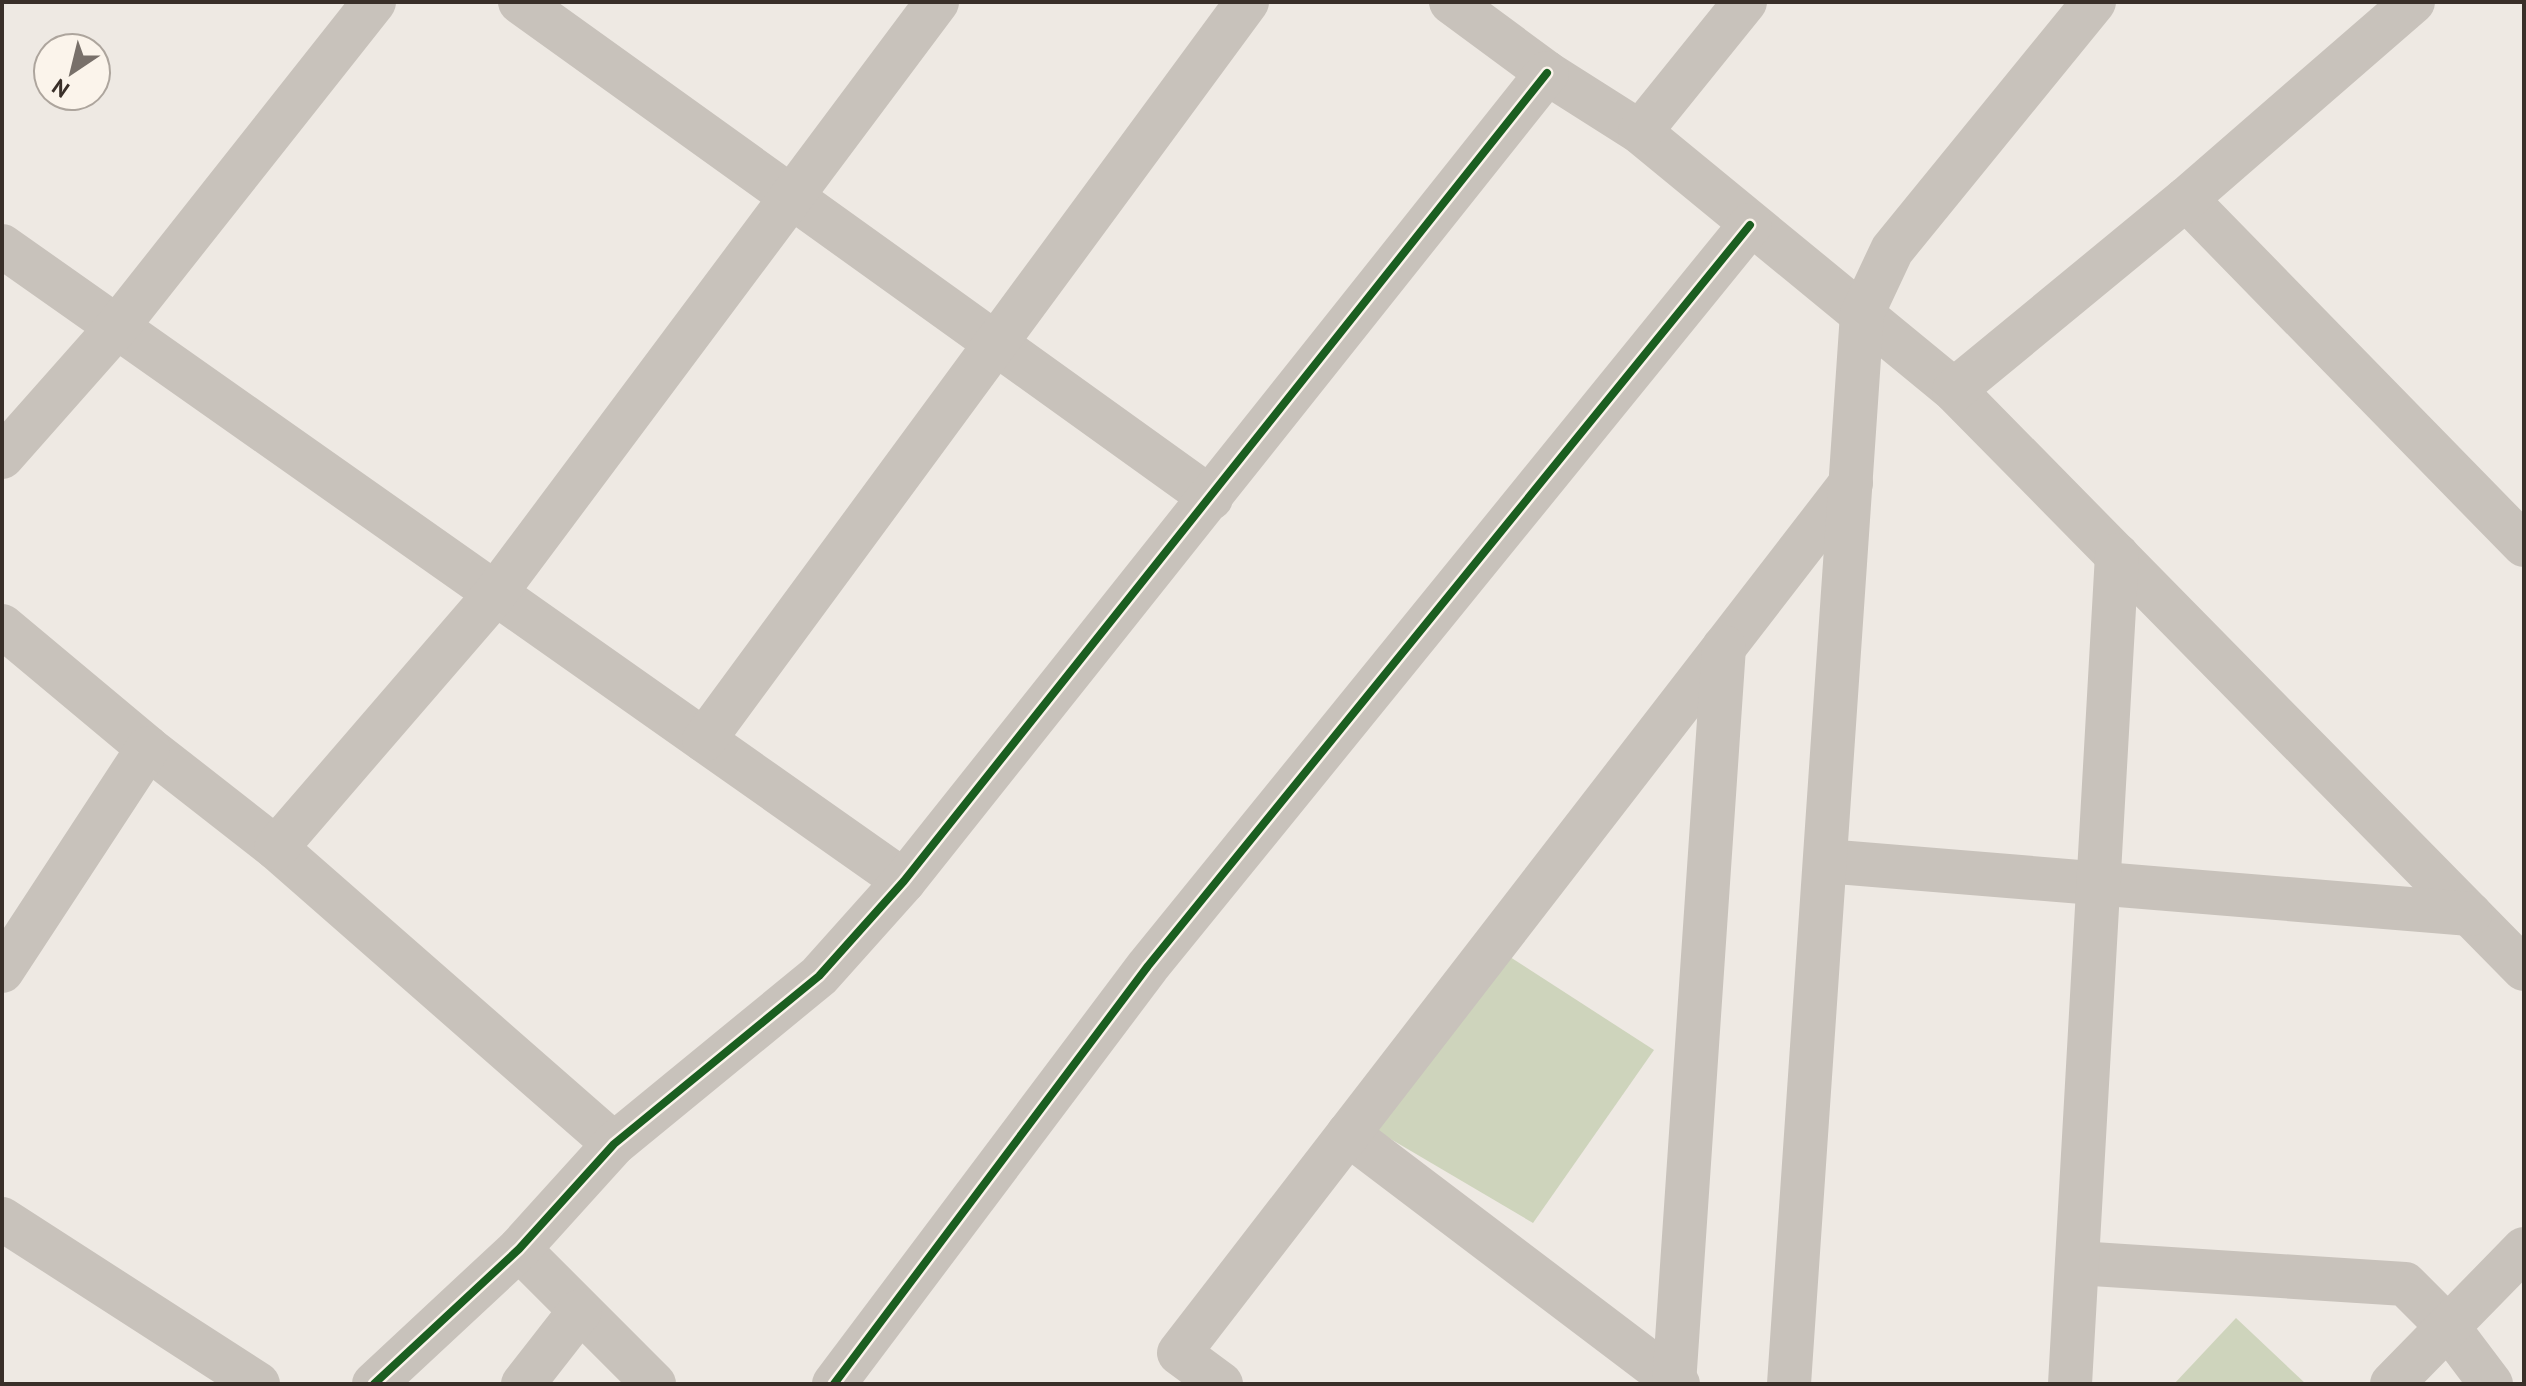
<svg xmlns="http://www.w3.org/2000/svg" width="2526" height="1386" viewBox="0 0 2526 1386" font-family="'PT Sans',sans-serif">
<rect width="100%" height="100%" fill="#eee9e3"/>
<g fill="#ced4bc">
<polygon points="1510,957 1654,1050 1533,1223 1377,1131"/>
<polygon points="2236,1318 2306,1384 2174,1384"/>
</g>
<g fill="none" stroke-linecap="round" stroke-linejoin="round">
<g stroke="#c8c2bb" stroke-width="44">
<polyline points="520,2 1211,498"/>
<polyline points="1451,2 1547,73 1640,132 1954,390 2524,969"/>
<polyline points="1640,132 1745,2"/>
<polyline points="2186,199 2524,545"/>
<polyline points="2,246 904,881"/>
<polyline points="1954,390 2186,199 2413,2"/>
<polyline points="2,457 117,327 374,2"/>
<polyline points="2,626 148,748 276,848 614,1144"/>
<polyline points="704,740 1247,2"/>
<polyline points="276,848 491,599 937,2"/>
<polyline points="1825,861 2470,914"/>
<polyline points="2,971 148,748"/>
<polyline points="1348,1134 1678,1384"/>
<polyline points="2,1219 258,1384"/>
<polyline points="519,1249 654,1384"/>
<polyline points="2077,1263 2405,1284 2448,1327 2491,1384"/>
<polyline points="374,1384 519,1249 614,1144 819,976 904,881 1547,73"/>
<polyline points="523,1384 580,1311"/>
<polyline points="834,1384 1148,966 1750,225"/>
<polyline points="1221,1384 1179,1353 1851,483"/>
<polyline points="1674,1384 1724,647"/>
<polyline points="1789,1384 1862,314 1892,250 2094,2"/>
<polyline points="2070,1384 2117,555"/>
<polyline points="2392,1384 2524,1249"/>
</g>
<defs>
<g id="cycleway">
<polyline points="374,1384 519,1249 614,1144 819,976 904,881 1547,73"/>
<polyline points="834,1384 1148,966 1750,225"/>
</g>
</defs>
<use href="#cycleway" stroke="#fbf4eb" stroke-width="13"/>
<use href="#cycleway" stroke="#1b5e20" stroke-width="8"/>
</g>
<rect width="2526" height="1386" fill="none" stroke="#392f29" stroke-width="8"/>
<g transform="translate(72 72) rotate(215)"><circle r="38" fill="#fbf4eb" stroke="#ada59d" stroke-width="2"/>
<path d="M0-6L14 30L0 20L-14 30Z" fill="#78706a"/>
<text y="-12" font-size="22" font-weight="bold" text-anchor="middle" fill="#392f29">N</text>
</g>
</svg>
